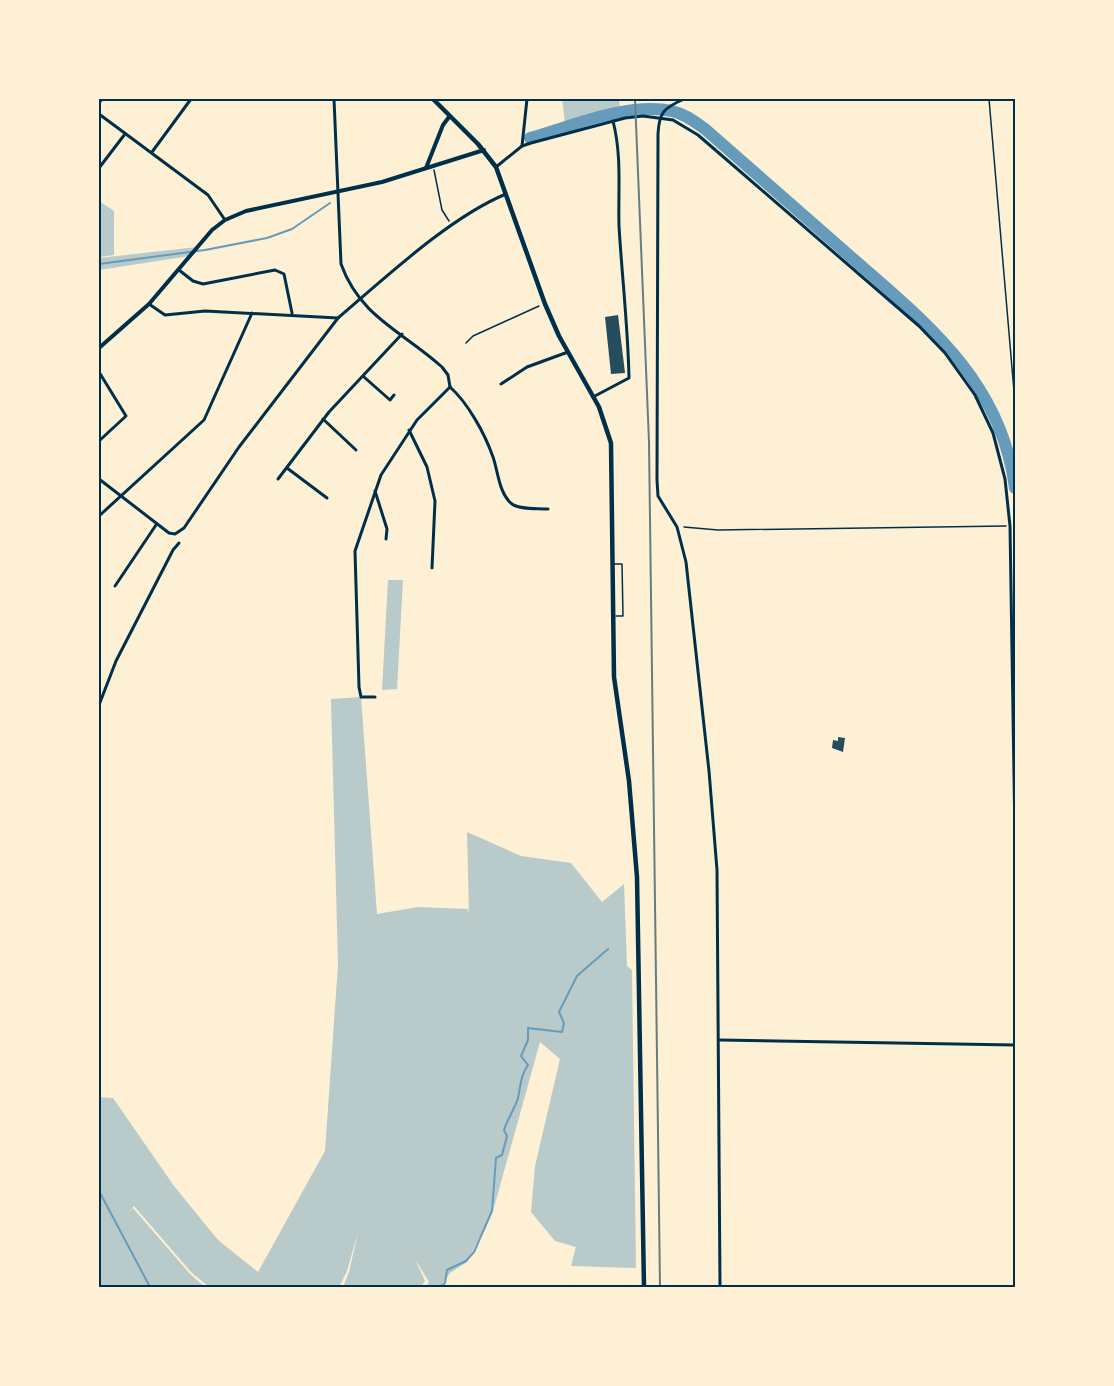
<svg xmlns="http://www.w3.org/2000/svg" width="1114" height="1386" viewBox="0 0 1114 1386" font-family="Lora,serif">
<rect width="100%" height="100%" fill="#fdf0d5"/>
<g fill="#b9caca">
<polygon points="562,99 619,99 620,110 565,122"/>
<polygon points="99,201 114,211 114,255 99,257"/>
<polygon points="197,247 190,256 99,270 99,258"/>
<polygon points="388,580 403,580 397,689 382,690"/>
<polygon points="361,697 377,914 418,907 468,909 469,914 467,832 521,856 571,863 602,902 624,884 627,966 632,970 636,1268 571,1266 576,1247 555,1241 531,1212 535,1166 560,1059 540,1042 493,1211 467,1262 450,1273 440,1287 426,1287 429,1282 415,1259 425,1281 421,1287 343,1287 349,1272 358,1232 347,1271 339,1287 209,1287 191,1272 134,1206 128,1213 133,1208 190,1274 205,1287 99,1287 99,1097 113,1098 174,1186 218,1240 258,1272 325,1151 338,965 331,699"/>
</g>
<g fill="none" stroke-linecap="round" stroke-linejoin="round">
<g stroke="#669bbc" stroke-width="2">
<polyline points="99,264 205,250 267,238 292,229 330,203"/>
<polyline points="99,1191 150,1287"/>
<path d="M440,1287L445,1283L447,1270L466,1261L474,1252L492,1211L496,1158L502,1155L507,1136L504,1130C507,1120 516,1106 518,1098C521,1085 520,1077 528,1065L521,1056L528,1040V1028L562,1032L564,1023L559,1012L577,976L608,949"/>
</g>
<path stroke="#669bbc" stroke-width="12" d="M530,138C573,126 627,102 672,111C685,114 695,122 705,129C751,169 797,210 843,250C920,318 1001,377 1015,488"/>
</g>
<g fill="#264d5e">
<polygon points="618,315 625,373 611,374 605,317"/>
<polygon points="838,737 845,738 843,752 832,748 833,740 838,741"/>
</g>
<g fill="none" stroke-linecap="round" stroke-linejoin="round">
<g stroke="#003049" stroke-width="1.5">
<polyline points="989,99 1015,403"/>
<polyline points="99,104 103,99"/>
<polyline points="434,170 442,210 449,221"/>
<polyline points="466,343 473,336 539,306"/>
<polyline points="684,527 718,530 1006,526"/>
</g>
<polyline stroke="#003049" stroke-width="1.5" points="614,564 622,564 623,616 616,616"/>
<g stroke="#003049" stroke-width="3">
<path d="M334,99L341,264C360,317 402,331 442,367L448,375L450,387"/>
<path d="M684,99C664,108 659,112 658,134L657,480L658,496L677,527L686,562L709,771L717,870L720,1287"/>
<polyline points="99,114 208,195 225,220"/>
<polyline points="522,146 527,99"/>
<polyline points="152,152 191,99"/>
<polyline points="496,167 522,146 531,143 625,118 643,116 673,120 698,135 919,326 945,353 975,395 993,433 1005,479 1010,526 1015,838"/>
<polyline points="99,168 125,134"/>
<polyline points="179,270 193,281 203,284 275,270 284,274 292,313"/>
<path d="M149,304L165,315L205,311L338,318C385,278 450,217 506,194"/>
<polyline points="99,372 126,416 99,441"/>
<polyline points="364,377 390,400 394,395"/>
<polyline points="501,384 527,367 568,352"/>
<path d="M450,387C468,403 485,434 493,457C498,471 499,494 512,504C520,510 538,508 548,509"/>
<path d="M593,397L629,378C628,327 622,277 619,226C618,190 622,156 613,121"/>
<polyline points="323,419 356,450"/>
<polyline points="409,430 427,467 435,501 432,568"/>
<polyline points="287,468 327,498"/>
<polyline points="99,479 169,533 175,534 184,528 239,447 338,318"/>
<polyline points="278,479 329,412 402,334"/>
<polyline points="375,491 387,529 386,539"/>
<polyline points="99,516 204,420 252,313"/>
<polyline points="115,586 156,525"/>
<polyline points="375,697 361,697 359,687 355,551 381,475 417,420 450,387"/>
<polyline points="99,705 116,661 173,550 179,543"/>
<polyline points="720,1040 1015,1045"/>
<polyline points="1014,1287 1015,1281"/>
</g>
<g stroke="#003049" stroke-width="4">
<polyline points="426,168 443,125 449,117"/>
<polyline points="99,348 149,304 212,230 225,220 246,211 382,182 484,150"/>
</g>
<polyline stroke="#003049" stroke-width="4.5" points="433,99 478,144 496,167 545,304 559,336 599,407 611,443 614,677 629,781 637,877 644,1287"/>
<polyline stroke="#657d81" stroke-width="2" points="635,99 649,442 660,1287"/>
</g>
<rect width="1114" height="1386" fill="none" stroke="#fdf0d5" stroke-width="201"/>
<rect x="100" y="100" width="914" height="1186" fill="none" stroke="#003049" stroke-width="2"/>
</svg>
